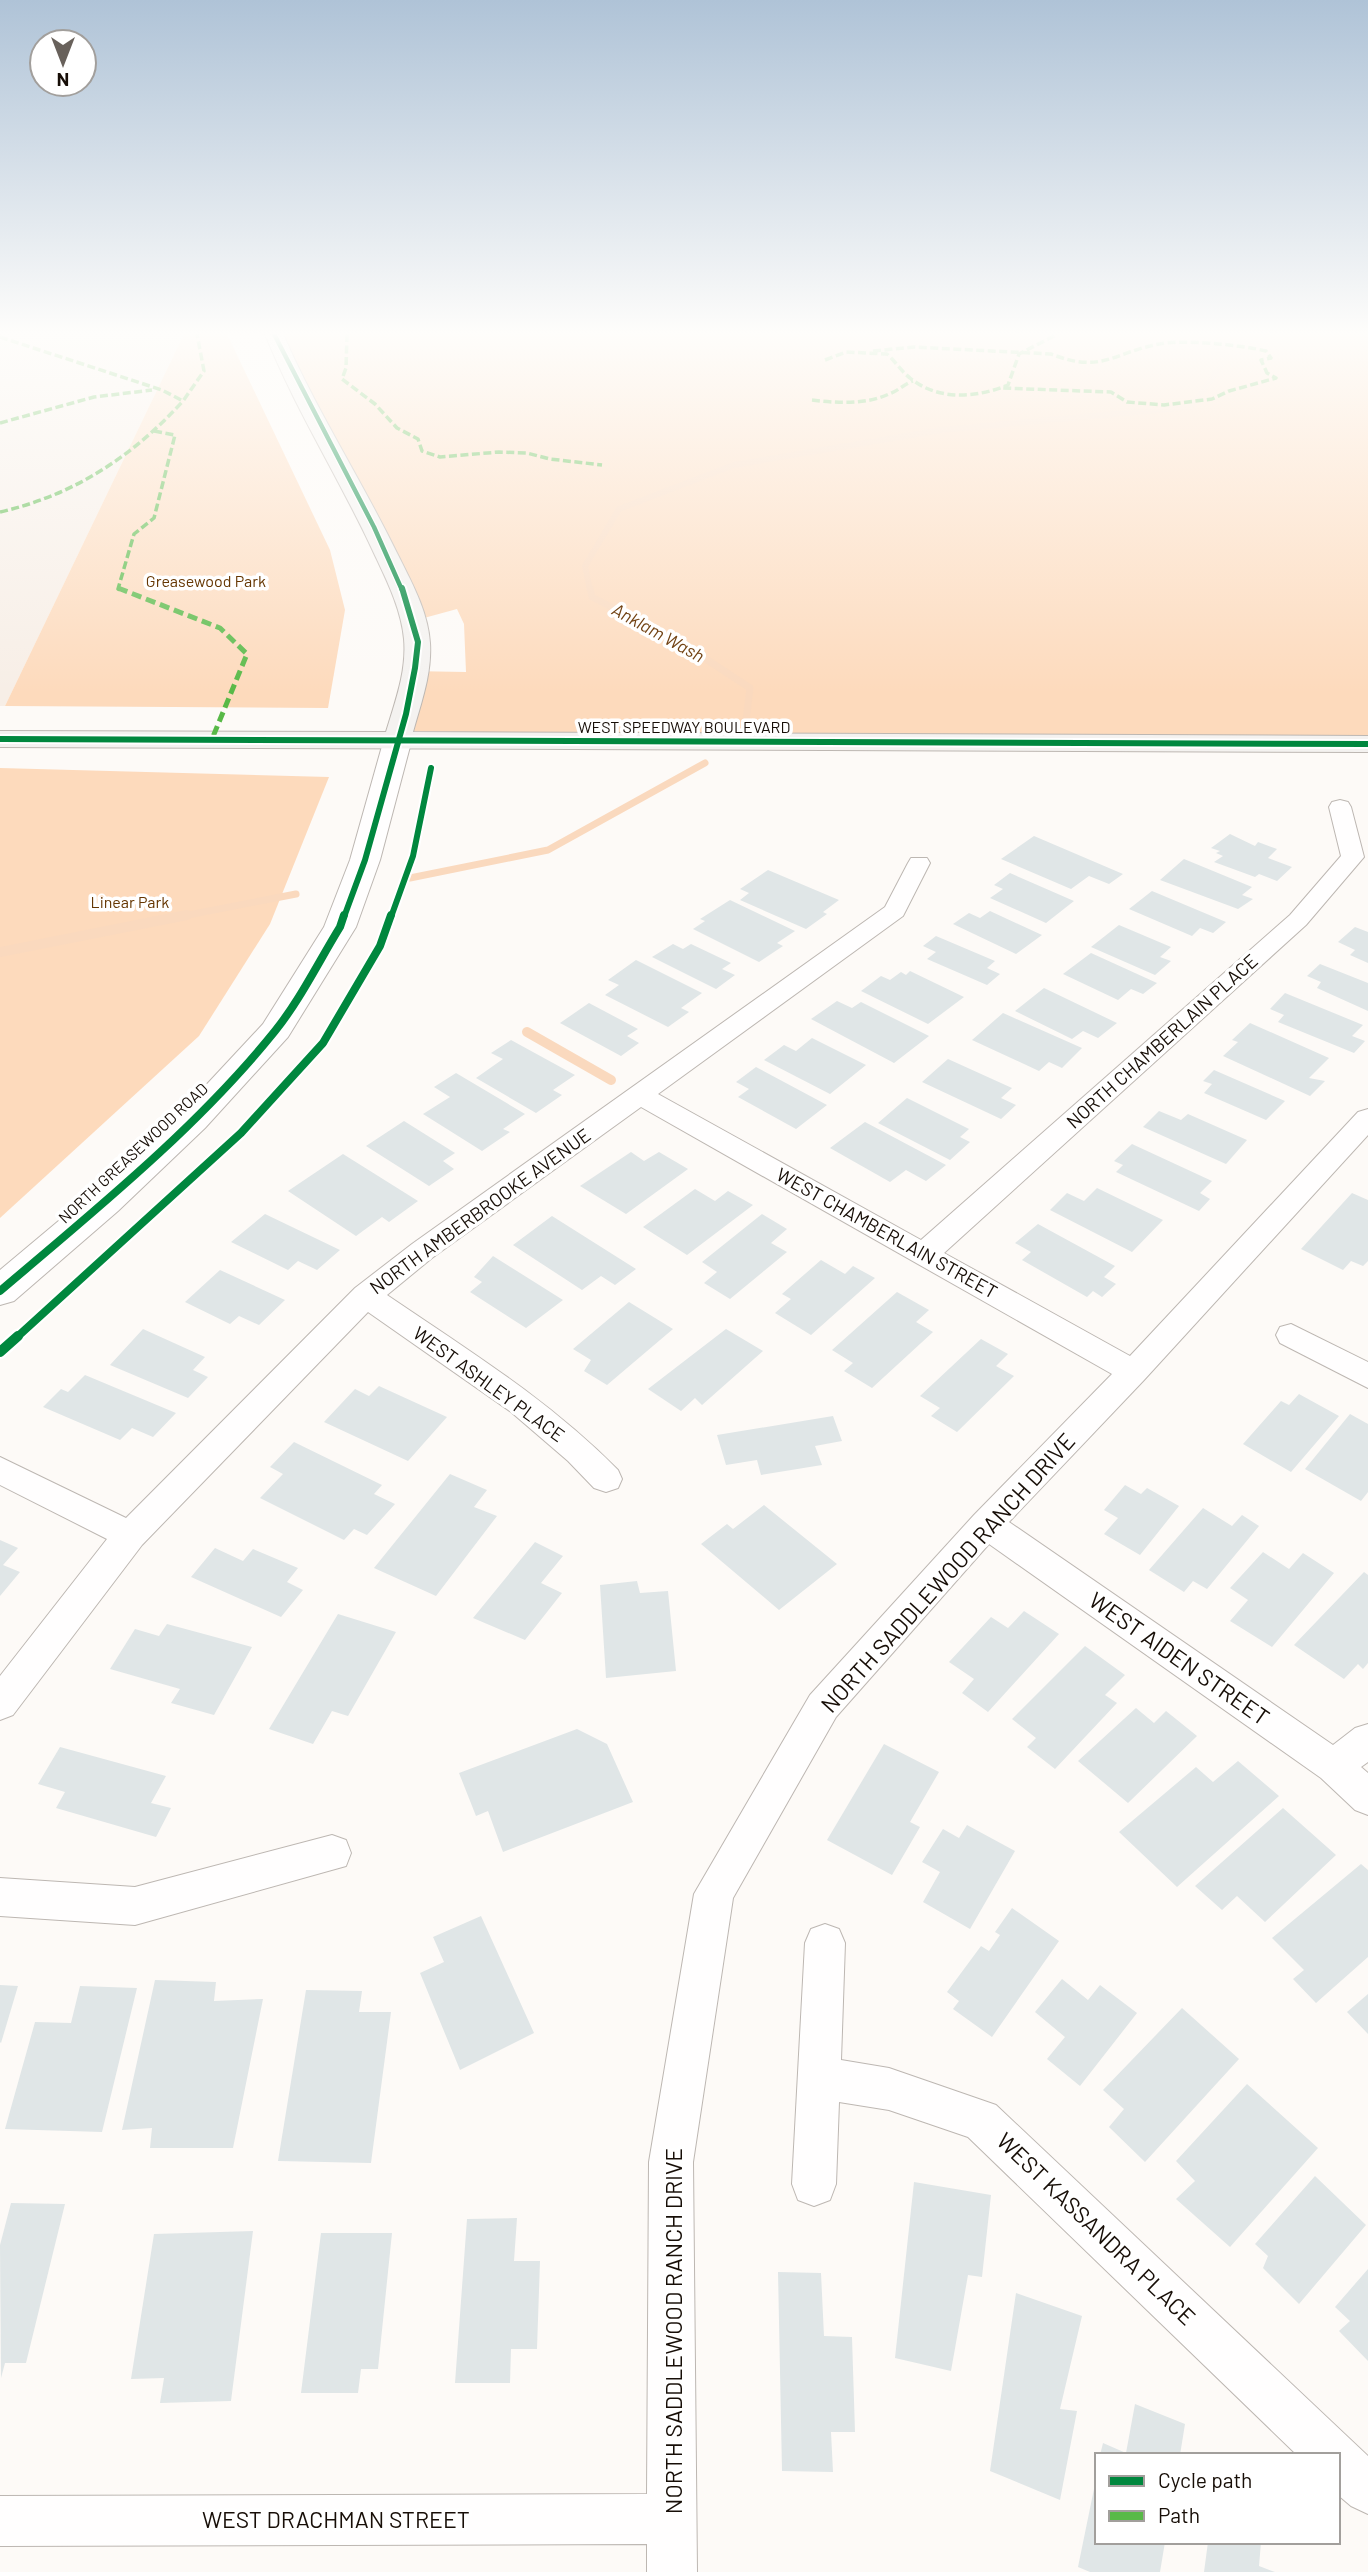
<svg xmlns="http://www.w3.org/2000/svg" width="1368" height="2572" viewBox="0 0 1368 2572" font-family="Barlow,sans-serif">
<rect width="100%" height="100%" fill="#fdfaf7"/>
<polygon fill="#f7eee6" points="0,334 184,334 5,706 0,706"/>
<g fill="#fddabc">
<polygon points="184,334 227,334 330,550 345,610 328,708 5,706"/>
<polygon points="277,334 1368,334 1368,743 400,731 409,671 466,672 464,624 457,609 413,621 317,444"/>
<polygon points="0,768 329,777 270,924 199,1036 0,1218"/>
</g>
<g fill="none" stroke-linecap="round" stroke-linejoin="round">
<polyline stroke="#fad9be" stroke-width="6" points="590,590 585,566 619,509 734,465 941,430 1191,407 1227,358 1200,334"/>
<g stroke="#fad9be" stroke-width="7">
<polyline points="590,588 592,597 686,646 750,688 746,721"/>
<polyline points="410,878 548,850 705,763"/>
<polyline points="178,917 296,894"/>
</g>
<g stroke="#fad9be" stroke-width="10">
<polyline points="0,952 187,915"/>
<polyline points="527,1032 611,1080"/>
</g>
</g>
<g fill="#e0e6e7">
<polygon points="1230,834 1255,846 1258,842 1277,849 1268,858 1292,867 1277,881 1259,874 1255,877 1214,862 1223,856 1216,853 1220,851 1211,848"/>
<polygon points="1034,836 1123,874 1109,884 1089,876 1071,889 1001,859"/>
<polygon points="1184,859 1252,887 1242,895 1253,899 1238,909 1160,880"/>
<polygon points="768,870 839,900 823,912 827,914 806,929 740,900 749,893 740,889"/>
<polygon points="1010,873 1074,901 1046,923 990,898 1003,889 994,885"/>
<polygon points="1152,891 1226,922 1213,933 1200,928 1192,936 1129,909"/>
<polygon points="730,900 795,931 777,943 783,946 759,962 693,929 705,921 700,919"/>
<polygon points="990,911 1042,935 1016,954 953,924 969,913 980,918"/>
<polygon points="1119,925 1171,947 1160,957 1171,961 1155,975 1091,947"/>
<polygon points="1355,927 1368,932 1368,963 1350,955 1355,950 1338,942"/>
<polygon points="936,936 995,961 987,968 1000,974 987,985 927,959 936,952 923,946"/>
<polygon points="673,944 683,949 691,944 731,963 722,969 735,975 716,989 652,957"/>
<polygon points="1091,953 1157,983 1143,994 1131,989 1118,1000 1063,974"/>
<polygon points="636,960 702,993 681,1008 689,1012 668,1027 605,995 619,985 608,980"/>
<polygon points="1320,964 1368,983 1368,1011 1317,988 1321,982 1307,976"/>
<polygon points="910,971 964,997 928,1024 861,991 881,976 890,980 901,972 906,975"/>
<polygon points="1044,988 1117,1023 1098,1038 1083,1031 1072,1039 1015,1011"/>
<polygon points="1285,993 1363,1025 1352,1036 1365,1041 1354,1053 1278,1022 1284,1015 1270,1009"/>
<polygon points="837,1001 852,1008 861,1002 929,1036 894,1063 811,1019"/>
<polygon points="589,1003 638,1029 627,1036 639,1043 621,1056 560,1023"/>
<polygon points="1003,1013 1082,1048 1062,1068 1049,1062 1039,1071 972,1040"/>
<polygon points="1250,1023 1329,1058 1309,1078 1325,1081 1310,1096 1223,1056 1238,1042 1232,1040"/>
<polygon points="812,1038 866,1065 830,1094 764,1060 784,1045 796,1051"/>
<polygon points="511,1040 575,1075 553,1090 562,1095 536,1113 476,1078 503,1059 491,1053"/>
<polygon points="948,1059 1012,1088 1001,1098 1016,1105 1001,1119 922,1082"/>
<polygon points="756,1067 827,1105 796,1129 738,1097 749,1089 736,1082"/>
<polygon points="1214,1070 1285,1101 1266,1120 1204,1093 1212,1084 1203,1081"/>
<polygon points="456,1073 525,1114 503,1129 510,1132 482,1151 423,1114 450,1097 434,1087"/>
<polygon points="907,1098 969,1129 960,1137 970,1142 950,1160 878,1123"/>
<polygon points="1159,1111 1181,1120 1188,1114 1247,1140 1226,1164 1143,1127"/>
<polygon points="404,1121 455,1153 443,1161 454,1169 429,1186 366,1146"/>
<polygon points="865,1122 946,1165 926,1181 906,1170 890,1182 830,1148"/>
<polygon points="1132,1144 1212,1181 1200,1193 1210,1199 1199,1211 1116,1172 1123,1165 1114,1161"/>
<polygon points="631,1152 644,1161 659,1152 688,1169 626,1214 580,1186"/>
<polygon points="343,1154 418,1201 389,1222 382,1217 356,1236 288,1191"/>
<polygon points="1097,1188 1163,1220 1132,1252 1050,1210 1067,1193 1084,1201"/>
<polygon points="695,1189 715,1201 728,1191 753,1205 687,1255 643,1227"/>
<polygon points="1352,1193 1368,1200 1368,1261 1363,1266 1351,1261 1343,1270 1301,1249"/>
<polygon points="265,1214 340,1250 317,1270 298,1261 288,1270 231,1242"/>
<polygon points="762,1214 787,1229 771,1243 787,1252 730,1299 704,1283 717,1272 702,1262"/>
<polygon points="552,1216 636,1269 615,1285 601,1276 582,1290 513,1245"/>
<polygon points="1038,1224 1115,1266 1104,1277 1116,1284 1102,1297 1093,1291 1087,1297 1022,1260 1031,1252 1015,1243"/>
<polygon points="493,1256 563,1300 526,1328 470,1292 482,1282 474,1277"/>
<polygon points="821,1260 845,1274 853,1266 875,1278 811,1335 775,1313 791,1299 782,1294"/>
<polygon points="220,1270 285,1300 259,1325 239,1316 230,1324 185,1302"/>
<polygon points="897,1292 929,1310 916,1322 933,1332 872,1388 844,1371 853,1363 832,1350"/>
<polygon points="629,1302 673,1329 607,1385 584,1371 591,1360 573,1349"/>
<polygon points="143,1329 205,1357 193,1370 208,1377 188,1398 110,1365"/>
<polygon points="726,1329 763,1351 702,1405 695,1398 681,1411 648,1389"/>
<polygon points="981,1339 1008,1354 996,1366 1014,1376 957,1432 931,1416 940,1408 920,1396"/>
<polygon points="85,1375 176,1413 153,1437 132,1428 120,1440 43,1407 61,1389 68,1392"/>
<polygon points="379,1386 447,1417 408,1461 324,1422 355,1389 369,1396"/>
<polygon points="1299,1394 1339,1416 1291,1472 1243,1444 1281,1401 1289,1405"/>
<polygon points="1350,1414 1368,1424 1368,1492 1361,1501 1305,1469"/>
<polygon points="833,1416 842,1441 815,1446 822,1465 761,1475 757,1460 726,1465 717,1435"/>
<polygon points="294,1442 382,1485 374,1494 395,1504 367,1535 354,1529 344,1540 260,1498 283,1474 270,1467"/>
<polygon points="450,1474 487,1490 474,1507 497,1516 436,1596 374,1568"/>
<polygon points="1125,1485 1141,1494 1147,1488 1179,1506 1140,1555 1104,1534 1118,1518 1104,1510"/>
<polygon points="764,1505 837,1564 779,1610 701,1544 727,1524 733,1529"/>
<polygon points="1203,1508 1232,1526 1242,1515 1259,1526 1207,1589 1193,1581 1184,1592 1149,1570"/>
<polygon points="0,1540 18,1548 3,1565 20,1572 0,1596"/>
<polygon points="535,1542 563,1556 541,1583 562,1593 525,1640 473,1618"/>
<polygon points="215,1548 243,1561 253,1549 298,1568 287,1582 303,1590 281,1617 191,1577"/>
<polygon points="1263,1552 1289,1569 1303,1553 1334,1573 1272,1647 1230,1621 1248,1600 1230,1588"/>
<polygon points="1364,1572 1368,1575 1368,1663 1363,1669 1358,1664 1344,1679 1294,1645"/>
<polygon points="637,1581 640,1593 668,1591 676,1671 606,1678 600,1585"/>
<polygon points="1024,1611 1059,1634 988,1712 962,1693 974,1679 949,1662 991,1617 1008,1628"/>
<polygon points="338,1614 396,1632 348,1716 332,1711 313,1744 269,1729"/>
<polygon points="167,1624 252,1647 214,1715 171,1703 180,1689 110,1669 135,1629 159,1636"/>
<polygon points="1085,1646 1125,1675 1105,1695 1117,1703 1055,1769 1027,1747 1036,1738 1012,1719"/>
<polygon points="1136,1708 1154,1723 1166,1711 1197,1736 1128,1803 1078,1761"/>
<polygon points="577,1729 607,1744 633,1802 503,1852 488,1811 476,1816 459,1773"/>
<polygon points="884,1744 939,1772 910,1822 920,1827 892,1875 827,1840"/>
<polygon points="60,1747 166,1776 151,1803 171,1808 156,1837 56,1808 65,1792 38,1784"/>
<polygon points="1238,1761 1279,1796 1177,1887 1119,1832 1196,1767 1213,1782"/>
<polygon points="1283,1808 1336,1855 1265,1922 1237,1896 1222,1910 1195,1886"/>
<polygon points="967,1825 1015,1851 970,1929 923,1902 940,1872 922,1862 943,1829 959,1838"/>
<polygon points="1361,1864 1368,1870 1368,1957 1316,2003 1293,1979 1304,1970 1272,1938"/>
<polygon points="1012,1908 1059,1941 992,2037 953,2009 959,2001 947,1992 981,1946 989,1951 1000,1935 995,1932"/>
<polygon points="481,1916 534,2033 460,2070 420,1973 444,1962 433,1937"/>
<polygon points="1062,1979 1088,2000 1100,1985 1137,2013 1080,2086 1047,2059 1065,2037 1035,2012"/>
<polygon points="155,1980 216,1982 214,2001 263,1999 233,2148 150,2148 152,2128 122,2130"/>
<polygon points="0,1985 18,1986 1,2043 0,2042"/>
<polygon points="80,1986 137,1988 102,2132 5,2129 35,2022 71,2023"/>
<polygon points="306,1990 362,1991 359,2012 391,2012 371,2163 278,2161"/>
<polygon points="1368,1994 1368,2034 1347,2012"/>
<polygon points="1182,2008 1239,2059 1145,2162 1109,2127 1124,2109 1103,2090"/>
<polygon points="1247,2084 1318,2148 1230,2247 1176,2199 1195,2181 1176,2161"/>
<polygon points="1315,2176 1366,2225 1299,2304 1263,2268 1268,2256 1255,2244"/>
<polygon points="914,2182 991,2195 982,2277 968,2275 951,2371 895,2358"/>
<polygon points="11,2203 65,2204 26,2363 5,2363 1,2378 0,2245"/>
<polygon points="517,2218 514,2261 540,2261 537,2349 511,2349 510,2383 455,2383 467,2219"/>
<polygon points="253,2231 231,2401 160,2403 164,2378 131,2379 154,2234"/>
<polygon points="321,2233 392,2233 378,2369 361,2369 358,2393 301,2393"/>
<polygon points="1368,2269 1368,2361 1339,2331 1350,2321 1335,2307"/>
<polygon points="778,2272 821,2273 824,2336 852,2337 855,2432 831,2432 833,2472 782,2471"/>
<polygon points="1016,2293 1082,2316 1060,2409 1077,2411 1060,2500 990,2471"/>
<polygon points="1135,2404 1185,2424 1180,2455 1100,2455 1103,2443 1126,2453"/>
<polygon points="1096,2479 1097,2542 1165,2542 1160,2572 1090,2572 1078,2567"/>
<polygon points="1208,2542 1261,2542 1259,2566 1275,2572 1204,2572"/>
</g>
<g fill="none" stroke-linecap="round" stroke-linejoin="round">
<defs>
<g id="minor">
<path d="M1340,800L1348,802L1351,807L1364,857L1306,925L944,1253L1130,1356L1358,1112L1368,1109V1135L1144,1380L1009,1522L1333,1745L1355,1728L1368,1724V1762L1361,1767L1368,1773V1815L1355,1810L1321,1778L989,1544L836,1717L733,1898L693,2162L697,2572H647V2544L0,2546V2496L647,2494L649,2162L694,1894L810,1695L974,1515L1112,1374L641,1107L432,1258L387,1295C468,1350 549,1400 618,1470L622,1479L618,1488L606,1492L594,1488L568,1461L511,1412L368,1312L142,1545L13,1715L0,1720V1676L107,1539L0,1485V1457L126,1518L355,1288L412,1244L885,907L908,863L911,858H927L930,863L903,916L658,1094L921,1240L1290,915L1341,856L1329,807L1332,802Z"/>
<polygon points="1291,1324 1368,1362 1368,1388 1280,1343 1276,1335 1280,1327"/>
<polygon points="332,1835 346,1840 351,1853 346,1866 135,1925 0,1916 0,1878 135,1887"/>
<polygon points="825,1924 839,1929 845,1943 841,2060 889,2068 996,2105 1368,2456 1368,2514 1351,2506 1338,2495 1338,2455 1297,2455 968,2137 889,2110 839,2102 836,2184 830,2200 814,2206 798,2200 792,2184 805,1943 811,1929"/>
</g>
<polygon id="tertiary" points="398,731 408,733 412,739 380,860 356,927 288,1037 205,1128 118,1211 14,1301 0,1305 0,1270 92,1193 181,1112 263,1024 324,927 350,860 384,739 388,733"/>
<path id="secondary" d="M265,334H283C316,410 361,479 397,553C411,581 428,611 430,643C432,674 421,703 413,732L1368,736V752L0,747V731L386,732C395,702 407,671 404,639C401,607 385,577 372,549C338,476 295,409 265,334Z"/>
</defs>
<use href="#minor" stroke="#bdb7b2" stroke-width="2"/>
<use href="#tertiary" stroke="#bdb7b2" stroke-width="2"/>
<use href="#secondary" stroke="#bdb7b2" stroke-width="2"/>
<use href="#minor" fill="#fffefe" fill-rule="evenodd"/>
<use href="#tertiary" fill="#fffefe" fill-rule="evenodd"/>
<use href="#secondary" fill="#f4f2f0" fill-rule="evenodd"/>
<g stroke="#58b947" stroke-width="3.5" stroke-dasharray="8 3.5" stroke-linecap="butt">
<polyline points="347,334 346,368 342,379 375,404 397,428 418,439 422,451 440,457 499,452 527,453 550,459 602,465"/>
<polyline points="0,337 162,390 183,401 204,371 197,334"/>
<path d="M873,351L914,347L1051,354C1102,374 1112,353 1159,344C1184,339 1241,345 1266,351L1271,358L1261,360L1267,373L1276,378L1229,391L1212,399L1164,405L1127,402L1111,392L1001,388"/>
<path d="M825,360L846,352L887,354C895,361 901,371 910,378C938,401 976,398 1008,385L1019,354L1058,334"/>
<path d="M812,400C837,403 865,405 889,394C898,391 904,384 913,381"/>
<polyline points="0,423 94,397 152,390"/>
<path d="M0,512C74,495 132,457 183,401"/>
<polyline points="120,590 118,589 134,534 154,518 175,435 154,431"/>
</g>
<polyline stroke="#58b947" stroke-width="5" stroke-dasharray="10 5" stroke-linecap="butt" points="118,588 220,628 247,654 212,739"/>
<defs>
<polyline id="cycleway-far3" points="274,334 374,527 402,590"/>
<g id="cycleway-far2">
<polyline points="0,739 1368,744"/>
<polyline points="344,917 365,860 406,714 415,668 418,642 402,588"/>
<polyline points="391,917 413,856 431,768"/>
</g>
<g id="cycleway-far1">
<path d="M0,1291C94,1211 197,1128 275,1031C300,1000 319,961 340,927L344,915"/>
<polyline points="16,1338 241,1133 323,1043 380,946 391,915"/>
</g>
<polyline id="cycleway" points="0,1352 18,1336"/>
</defs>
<use href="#cycleway-far3" stroke="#fff" stroke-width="7"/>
<use href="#cycleway-far2" stroke="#fff" stroke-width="10"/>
<use href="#cycleway-far1" stroke="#fff" stroke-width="12"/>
<use href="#cycleway" stroke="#fff" stroke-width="15"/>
<use href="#cycleway-far3" stroke="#00873e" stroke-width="4.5"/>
<use href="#cycleway-far2" stroke="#00873e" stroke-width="6"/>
<use href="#cycleway-far1" stroke="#00873e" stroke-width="8"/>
<use href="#cycleway" stroke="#00873e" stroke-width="10"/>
</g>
<linearGradient id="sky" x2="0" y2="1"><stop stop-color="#afc3d7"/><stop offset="0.48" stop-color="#fefdfb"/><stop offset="1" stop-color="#fefdfb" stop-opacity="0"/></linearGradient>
<rect width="1368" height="694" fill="url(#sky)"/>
<g text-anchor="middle" stroke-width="7" stroke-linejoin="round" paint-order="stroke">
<g font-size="16" fill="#653602" stroke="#fff">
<text x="206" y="587">Greasewood Park</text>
<text x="130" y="908">Linear Park</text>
</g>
<g font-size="16" fill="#170e07" stroke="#fff">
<text x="684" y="733">WEST SPEEDWAY BOULEVARD</text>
<text transform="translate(133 1153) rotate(-43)" y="6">NORTH GREASEWOOD ROAD</text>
</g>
<g font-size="18" font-style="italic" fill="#724314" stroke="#fff">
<text transform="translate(658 633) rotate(29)" y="6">Anklam Wash</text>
</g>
<g font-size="19" fill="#170e07" stroke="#fff">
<text transform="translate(1162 1041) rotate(-42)" y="7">NORTH CHAMBERLAIN PLACE</text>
<text transform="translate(480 1211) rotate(-36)" y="7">NORTH AMBERBROOKE AVENUE</text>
<text transform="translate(887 1233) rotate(29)" y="7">WEST CHAMBERLAIN STREET</text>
<text transform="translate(489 1384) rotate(36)" y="7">WEST ASHLEY PLACE</text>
</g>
<g font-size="23" fill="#170e07" stroke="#fff">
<text transform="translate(948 1573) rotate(-48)" y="8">NORTH SADDLEWOOD RANCH DRIVE</text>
<text transform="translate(1179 1659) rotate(35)" y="8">WEST AIDEN STREET</text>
<text transform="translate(1096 2229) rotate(44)" y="8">WEST KASSANDRA PLACE</text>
<text transform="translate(674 2331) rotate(-90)" y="8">NORTH SADDLEWOOD RANCH DRIVE</text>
<text x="336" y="2528">WEST DRACHMAN STREET</text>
</g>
</g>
<rect x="1095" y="2453" width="245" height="91" fill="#ffffff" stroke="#a29f9c" stroke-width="2"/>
<rect x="1109" y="2476" width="35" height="10" fill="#00873e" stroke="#a29f9c" stroke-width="2"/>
<text x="1158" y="2488" font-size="21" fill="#170e07">Cycle path</text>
<rect x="1109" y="2511" width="35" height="10" fill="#58b947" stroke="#a29f9c" stroke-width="2"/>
<text x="1158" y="2523" font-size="21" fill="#170e07">Path</text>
<g transform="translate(63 63) rotate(180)"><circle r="33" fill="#ffffff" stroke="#a29f9c" stroke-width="2"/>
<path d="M0-5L12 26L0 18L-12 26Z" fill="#68615b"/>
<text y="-10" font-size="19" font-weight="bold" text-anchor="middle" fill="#170e07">N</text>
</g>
</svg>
